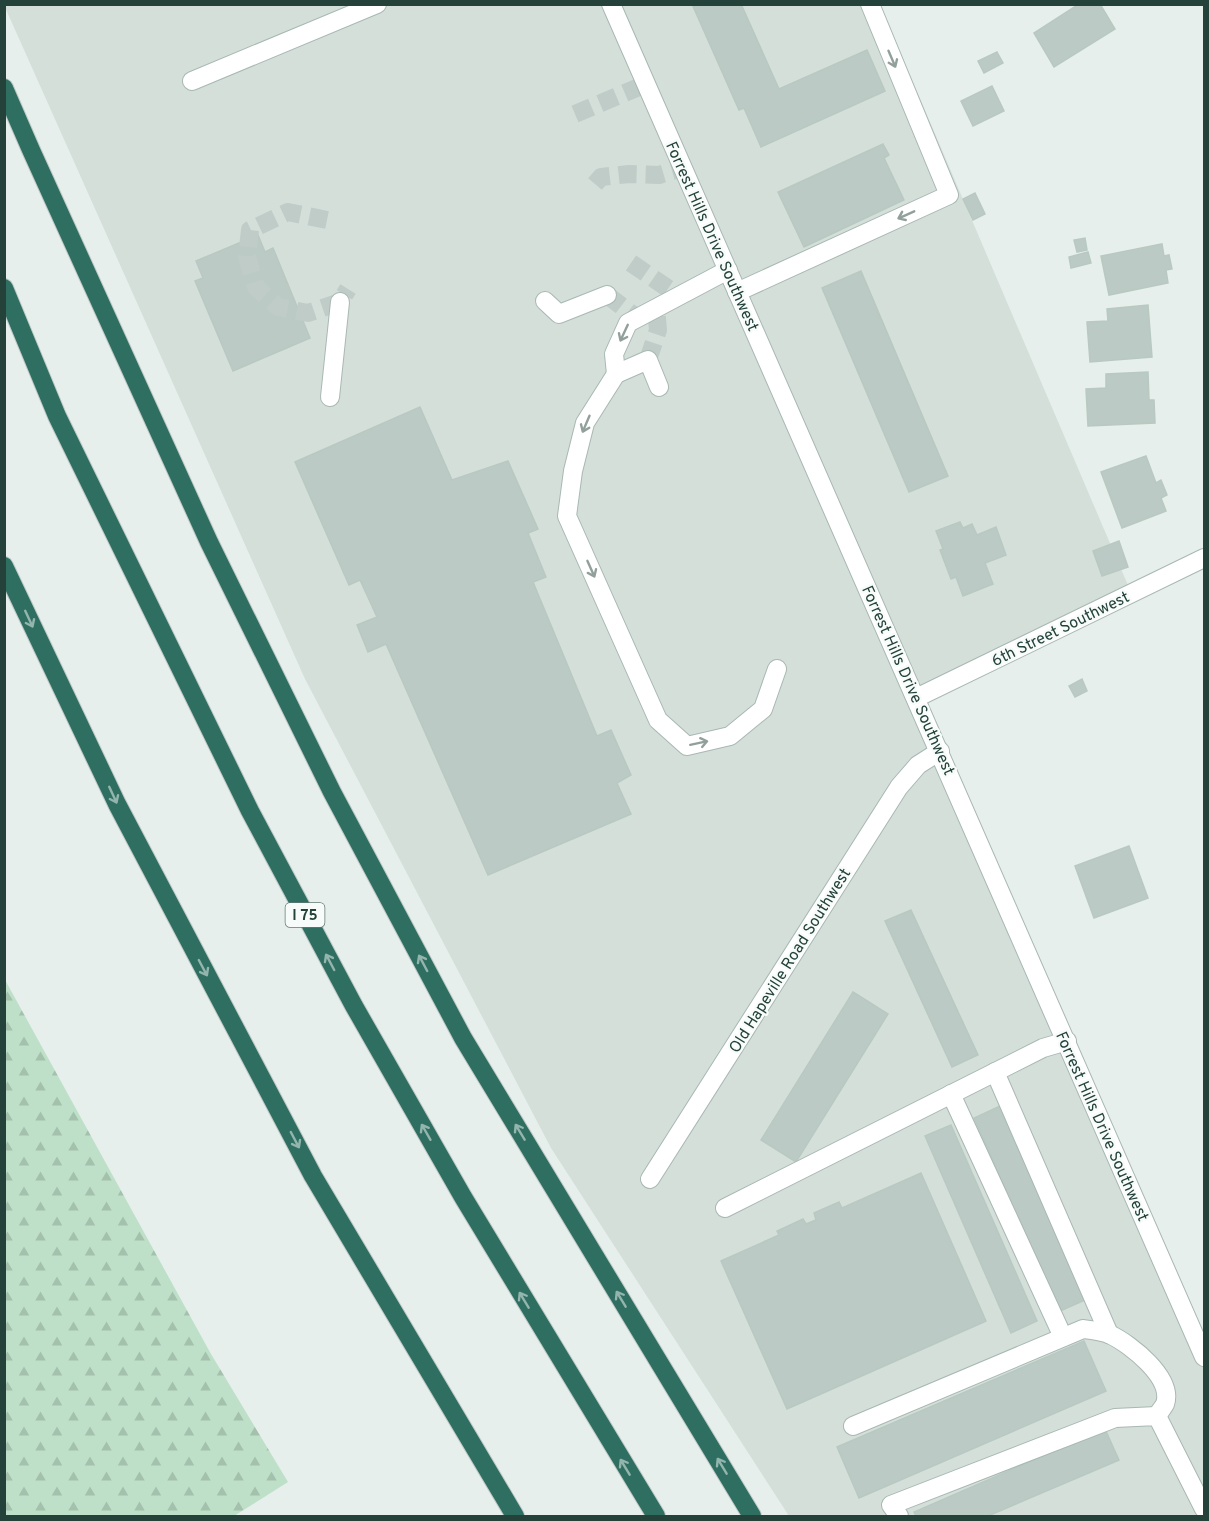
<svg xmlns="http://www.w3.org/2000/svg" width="1209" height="1521" viewBox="0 0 1209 1521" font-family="Overpass,sans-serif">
<defs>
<pattern id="forest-firs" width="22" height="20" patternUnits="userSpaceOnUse" patternTransform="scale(1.5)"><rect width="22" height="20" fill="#bfe0c8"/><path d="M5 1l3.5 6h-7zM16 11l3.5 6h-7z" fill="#a4c1ad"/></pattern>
</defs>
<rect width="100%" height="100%" fill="#e6efeb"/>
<polygon fill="#d4dfda" points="4,5 880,5 1133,597 923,691 1204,1339 1204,1516 789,1516 551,1148 305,679"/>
<polygon fill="url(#forest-firs)" points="4,978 211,1354 288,1482 234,1516 5,1516"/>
<g fill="#bbcac4" stroke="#b8c9c2" stroke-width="1.5">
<polygon points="692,4 741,4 779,89 867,50 885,91 761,147 744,108 739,110"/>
<polygon points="1079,4 1100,4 1115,29 1054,67 1034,33"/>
<polygon points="997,52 1003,63 984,73 978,61"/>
<polygon points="992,86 1004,111 973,126 961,101"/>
<polygon points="883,144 889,155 884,158 904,200 804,247 778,192"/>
<polygon points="975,193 985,214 973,220 963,199"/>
<polygon points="258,235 265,252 273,248 310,338 233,371 195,281 203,278 196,261"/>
<polygon points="1085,238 1087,250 1077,252 1074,240"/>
<polygon points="1162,244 1164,256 1169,255 1172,269 1166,270 1168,283 1109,295 1101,256"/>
<polygon points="1088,252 1091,263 1071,268 1069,257"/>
<polygon points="861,271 948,476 909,492 822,288"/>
<polygon points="1148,305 1152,357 1090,362 1087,322 1108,321 1107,309"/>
<polygon points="1148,372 1149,400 1154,400 1155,423 1088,426 1086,389 1106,388 1106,374"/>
<polygon points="420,407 452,480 508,461 538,529 528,533 546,577 533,582 597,736 611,730 631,775 617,783 631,814 488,875 386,644 368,652 357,625 377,617 360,580 349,585 295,462"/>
<polygon points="1146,456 1156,483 1161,480 1167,495 1161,498 1166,511 1122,528 1101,472"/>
<polygon points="960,522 963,528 972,524 977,535 996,527 1006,555 985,563 993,584 963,596 956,577 951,579 940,550 943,549 936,531"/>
<polygon points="1119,541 1128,567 1102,576 1093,551"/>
<polygon points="1082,679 1087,691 1075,697 1069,686"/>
<polygon points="1129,846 1148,898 1094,918 1075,866"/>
<polygon points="911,910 978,1055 952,1067 885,921"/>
<polygon points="853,992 888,1014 796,1162 761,1140"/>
<polygon points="1000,1106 1087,1299 1060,1311 974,1118"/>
<polygon points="951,1125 1037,1321 1011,1333 925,1136"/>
<polygon points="921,1173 986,1321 787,1409 721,1261 779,1235 777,1231 803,1219 806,1224 816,1220 814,1213 839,1202 842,1208"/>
<polygon points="1084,1341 1106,1391 859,1498 837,1447"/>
<polygon points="1105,1429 1119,1460 988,1516 916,1516 914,1512"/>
</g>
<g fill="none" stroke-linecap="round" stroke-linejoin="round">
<g stroke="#bfccc8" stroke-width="18" stroke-dasharray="18 9" stroke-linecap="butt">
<polyline points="575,114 646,84"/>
<polyline points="595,184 601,177 629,174 659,175 683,168"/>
<polyline points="327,220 288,212 250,230 247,257 256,287 278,307 308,313 340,302 348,289"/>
<polyline points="631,263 679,296"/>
<polyline points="607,295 637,318"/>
<polyline points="648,360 658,330 656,308"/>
</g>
<defs>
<g id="minor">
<polyline points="611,4 1204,1357"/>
<polyline points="192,81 377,4"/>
<polyline points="737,292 949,195 870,4"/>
<polyline points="545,301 559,314 607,295"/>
<polyline points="616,374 614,354 628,323 728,270"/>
<polyline points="659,387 648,360 616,374 585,423 573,471 567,516 658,720 687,746 730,736 763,709 777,669"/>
<polyline points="330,397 340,302"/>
<polyline points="916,698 1204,558"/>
<polyline points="995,1072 1109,1334"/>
<polyline points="951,1094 1063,1337"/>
<polyline points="650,1179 899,787 918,765 940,751"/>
<polyline points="725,1208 1043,1048 1067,1041"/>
<path d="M853,1426L1083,1329C1092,1330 1102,1331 1111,1335C1130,1344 1174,1378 1165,1404C1163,1408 1159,1412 1157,1416"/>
<polyline points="899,1516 891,1505 1115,1418 1157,1416 1204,1509"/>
</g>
<g id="highway">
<polyline points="4,88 31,150 209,542 332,792 463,1038 752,1516"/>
<polyline points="4,288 57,416 250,811 354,1006 463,1197 656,1516"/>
<polyline points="4,566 117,804 313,1176 515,1516"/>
</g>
</defs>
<use href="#minor" stroke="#a8b8b2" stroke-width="20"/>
<use href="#highway" stroke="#c2cac8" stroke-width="20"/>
<use href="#minor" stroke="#fff" stroke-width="18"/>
<use href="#highway" stroke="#2f6f62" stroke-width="18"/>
</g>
<defs><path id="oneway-shaft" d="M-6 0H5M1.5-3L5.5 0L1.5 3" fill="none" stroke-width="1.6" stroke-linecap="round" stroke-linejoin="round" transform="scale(1.5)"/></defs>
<g stroke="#92a09c">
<use href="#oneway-shaft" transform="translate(892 59) rotate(67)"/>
<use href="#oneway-shaft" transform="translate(906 215) rotate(156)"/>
<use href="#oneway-shaft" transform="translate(624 333) rotate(115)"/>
<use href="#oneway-shaft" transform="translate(586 424) rotate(113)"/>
<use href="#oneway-shaft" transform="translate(591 569) rotate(66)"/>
<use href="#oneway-shaft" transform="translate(699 743) rotate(-12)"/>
</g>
<g stroke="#93b5ae">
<use href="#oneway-shaft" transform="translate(29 619) rotate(65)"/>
<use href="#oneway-shaft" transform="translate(113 795) rotate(65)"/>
<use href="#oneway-shaft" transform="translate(330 962) rotate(-118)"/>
<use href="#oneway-shaft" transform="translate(423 963) rotate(-118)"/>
<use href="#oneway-shaft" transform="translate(203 968) rotate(62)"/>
<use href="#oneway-shaft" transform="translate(426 1132) rotate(-120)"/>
<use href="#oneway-shaft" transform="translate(520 1132) rotate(-121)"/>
<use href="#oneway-shaft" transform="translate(295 1140) rotate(62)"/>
<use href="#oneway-shaft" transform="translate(621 1299) rotate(-121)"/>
<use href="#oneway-shaft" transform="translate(524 1300) rotate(-121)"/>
<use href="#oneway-shaft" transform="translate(722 1466) rotate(-121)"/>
<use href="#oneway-shaft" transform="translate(625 1467) rotate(-121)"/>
</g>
<g text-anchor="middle" stroke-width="4.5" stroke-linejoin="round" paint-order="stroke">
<rect fill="#f7fbf9" stroke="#637a73" stroke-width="1.5" x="285.5" y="903" width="39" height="24" rx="4.5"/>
<g font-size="15" font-weight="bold" fill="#24423a">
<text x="305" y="920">I 75</text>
</g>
<g font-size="16" fill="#24423a" stroke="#f7fbf9">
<text transform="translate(713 236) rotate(66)" y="6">Forrest Hills Drive Southwest</text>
<text transform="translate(1060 628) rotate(-26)" y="6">6th Street Southwest</text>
<text transform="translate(909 680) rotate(66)" y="6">Forrest Hills Drive Southwest</text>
<text transform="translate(789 960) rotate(-58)" y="6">Old Hapeville Road Southwest</text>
<text transform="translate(1103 1126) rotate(66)" y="6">Forrest Hills Drive Southwest</text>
</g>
</g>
<rect width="1209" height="1521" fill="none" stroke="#24423a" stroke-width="12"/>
</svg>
